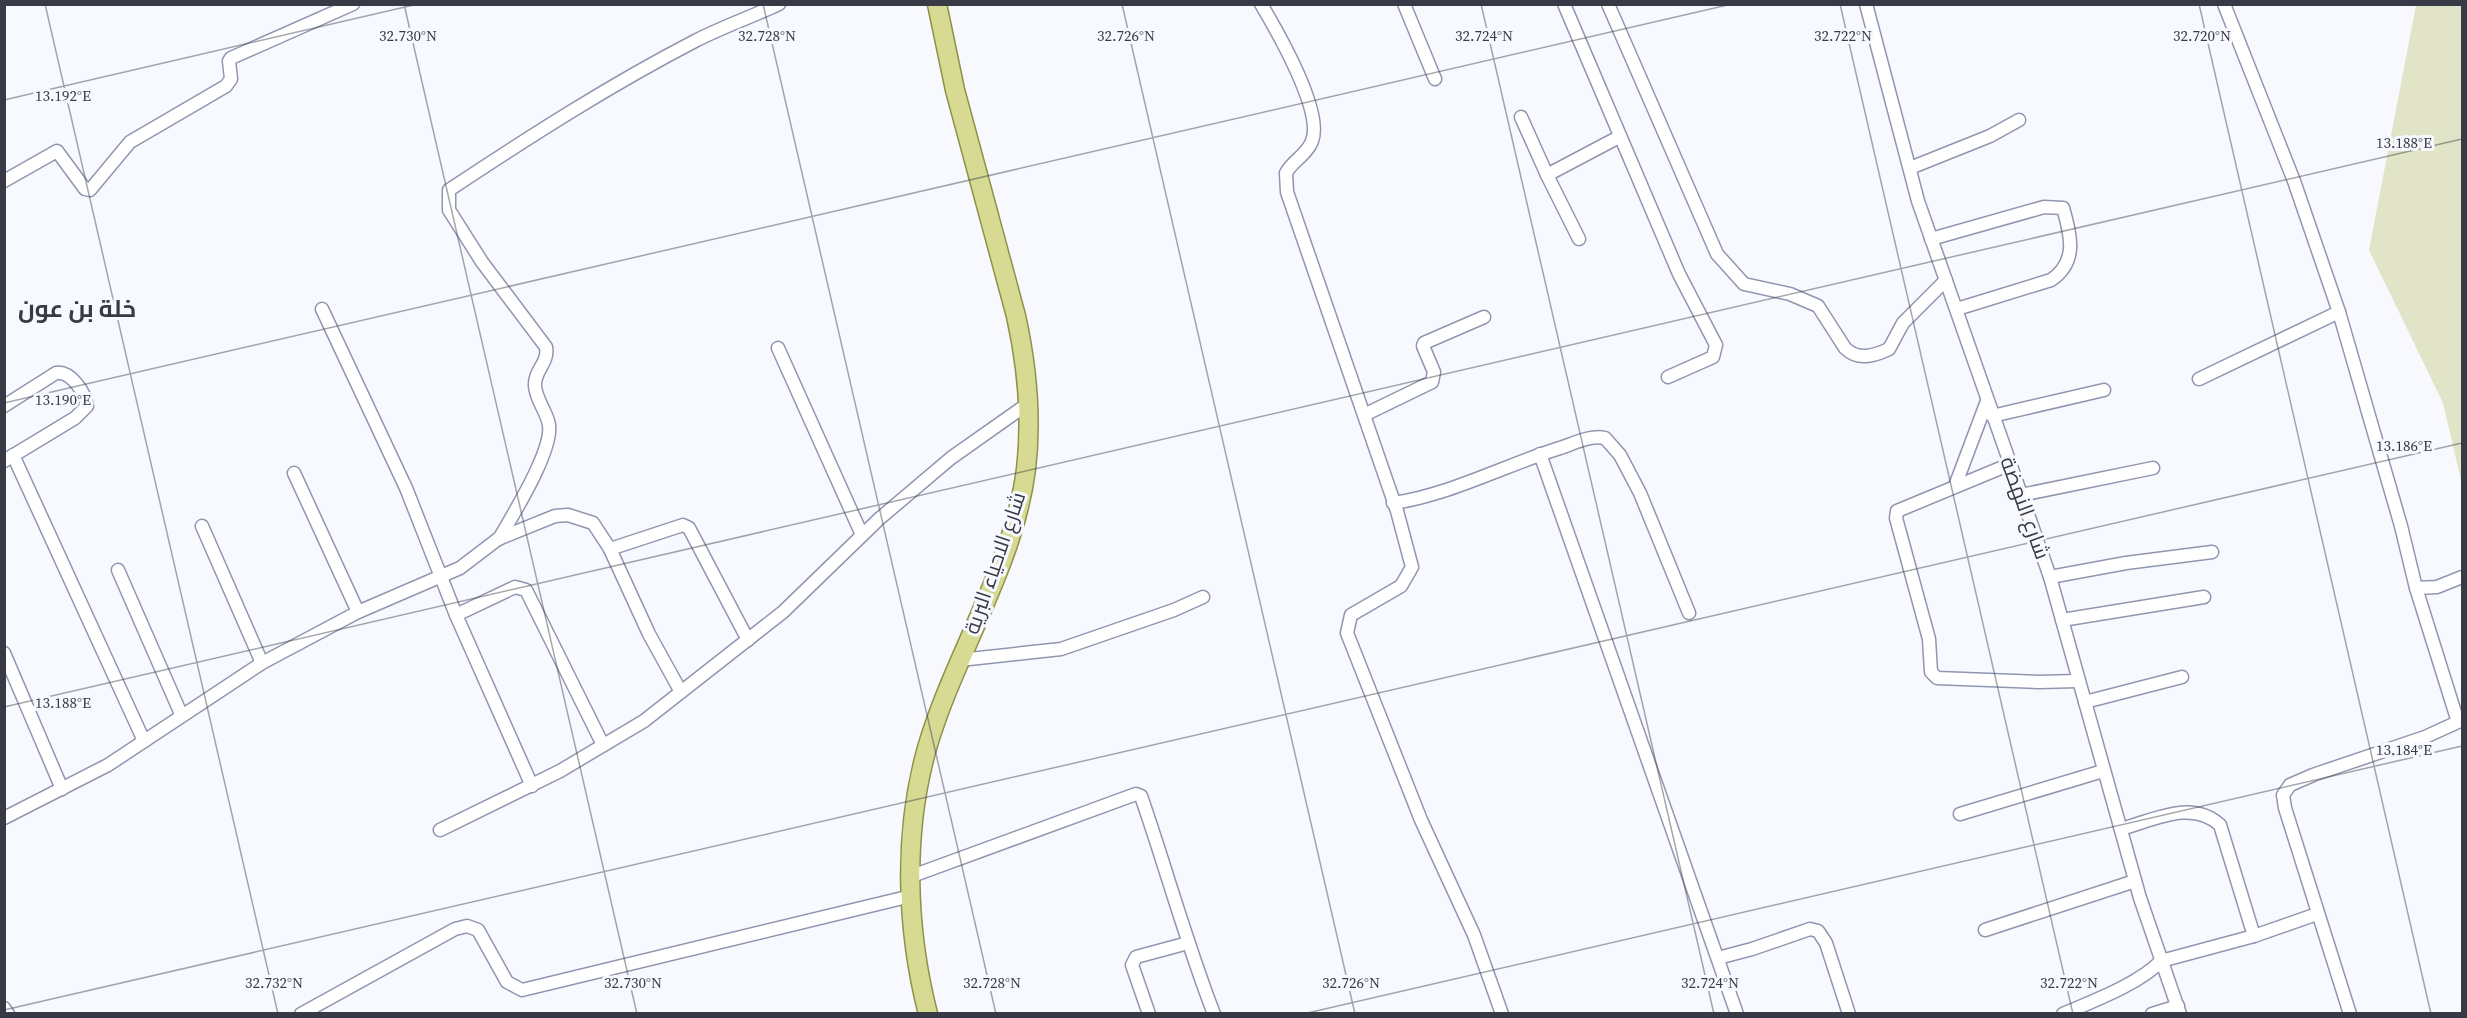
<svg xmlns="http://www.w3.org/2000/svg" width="2467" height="1018" viewBox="0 0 2467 1018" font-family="'Source Serif 4',Cairo,serif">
<rect width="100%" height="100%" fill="#f8f9ff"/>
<polygon fill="#e2e4c7" points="2416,5 2462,5 2462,485 2443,403 2369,250"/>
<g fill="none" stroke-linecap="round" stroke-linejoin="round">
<defs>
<g id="minor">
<path d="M1261,4C1277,31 1324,112 1312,141C1307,155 1292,161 1286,173L1287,192L1397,511L1412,567L1401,586L1351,615L1347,633L1421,820L1474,935L1502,1014"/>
<polyline points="1404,4 1435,79"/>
<polyline points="1564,4 1679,274 1716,345 1713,357 1668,377"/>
<path d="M1608,4L1717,254L1744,284L1790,294L1818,306L1845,348C1858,361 1874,356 1889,349L1903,323L1946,280"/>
<polyline points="1866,4 1918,201 2050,577 2140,898 2180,1014"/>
<polyline points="2224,4 2294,181 2339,312 2401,526 2416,588 2458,722 2425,737 2313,775 2290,785 2283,795 2285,808 2350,1014"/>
<polyline points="1521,117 1547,175 1619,137"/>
<polyline points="1910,168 1990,136 2019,120"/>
<polyline points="1547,175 1579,239"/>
<polyline points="4,181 57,151 85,189 90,190 130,142 226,86 231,79 229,61 231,58 353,4"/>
<path d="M1931,239L2044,207L2063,208C2071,235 2078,262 2051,280L1957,309"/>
<polyline points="322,309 406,488 456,615 532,786"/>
<polyline points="778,348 862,535"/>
<polyline points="2199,379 2339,312"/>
<path d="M4,406L56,373C71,371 85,392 87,406L75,418L4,461"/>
<polyline points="1364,415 1432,382 1434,372 1423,346 1424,343 1484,317"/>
<polyline points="1992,416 2104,390"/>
<polyline points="1540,454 1737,1014"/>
<polyline points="13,455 144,741"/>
<polyline points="2008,465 1897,511 1896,518 1929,639 1931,672 1937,678 2039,682 2078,681"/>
<polyline points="294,473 358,612"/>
<polyline points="1955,486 1987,401"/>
<polyline points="2021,495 2153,468"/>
<path d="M1393,503C1447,496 1508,464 1560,448C1575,443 1590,435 1605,438L1620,455L1640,493L1689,613"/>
<polyline points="202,526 262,663"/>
<path d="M499,539C512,516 553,451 549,425C547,412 536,400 535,386C534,370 549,363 546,347L482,262L449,210V190C529,137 610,85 695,41C722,27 751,17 779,4"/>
<polyline points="610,549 683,525 689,528 748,640"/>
<polyline points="118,570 181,714"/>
<polyline points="2050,577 2126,563 2212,552"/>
<polyline points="2416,588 2437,587 2462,577"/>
<polyline points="456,615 515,587 526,590 603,745"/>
<polyline points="2062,620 2204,597"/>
<polyline points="4,653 62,789"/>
<polyline points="960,660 1061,649 1174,610 1203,597"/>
<polyline points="2085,702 2182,677"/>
<polyline points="1960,814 2103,771"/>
<polyline points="4,818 108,765 262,663 358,612 460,568 498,539 555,516 568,515 593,523 610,549 649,634 681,692"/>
<path d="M2121,829C2154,820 2192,799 2220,825L2254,936"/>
<polyline points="440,830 560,771 644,721 783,612 879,519 951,458 1029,403"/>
<path d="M912,876L1136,794L1141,796C1166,868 1186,942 1214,1014"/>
<polyline points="1985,930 2135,881"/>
<polyline points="1718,958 1752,949 1810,929 1818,931 1826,943 1849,1014"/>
<polyline points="4,1008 8,1014"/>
<polyline points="301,1014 455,929 467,926 478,930 507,982 522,990 911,896"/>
<polyline points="1149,1014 1132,965 1136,957 1188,943"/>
<path d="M2063,1014C2093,1001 2139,984 2161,961L2254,936L2317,914"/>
<polyline points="2152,1014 2178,1006"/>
</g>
<path id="primary" d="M928,1014C906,928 903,833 927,748C954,655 1014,566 1026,469C1032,418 1027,366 1016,316L955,90L937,4"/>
</defs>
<use href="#minor" stroke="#9196b0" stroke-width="15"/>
<use href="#primary" stroke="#8e9249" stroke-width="21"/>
<use href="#minor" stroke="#fff" stroke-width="12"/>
<use href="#primary" stroke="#d7da93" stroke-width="18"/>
</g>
<path fill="none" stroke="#383b46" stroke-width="1.5" stroke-opacity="0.45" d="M45,4L278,1014M404,4L637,1014M763,4L996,1014M1122,4L1355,1014M1481,4L1714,1014M1840,4L2073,1014M2199,4L2431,1014M4,100L418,4M4,403L1732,4M4,707L2462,139M4,1010L2462,443M1303,1014L2462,746"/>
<g text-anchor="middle" stroke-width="6" stroke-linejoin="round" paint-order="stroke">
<g font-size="21" fill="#383b46" stroke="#f8f9ff">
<text transform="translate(2025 508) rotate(70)" y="7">شارع النهضة</text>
<text transform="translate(995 563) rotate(-71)" y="7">شارع الاحياء البرية</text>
</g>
<g font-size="24" font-weight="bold" fill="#383b46" stroke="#f8f9ff">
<text x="77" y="317">خلة بن عون</text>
</g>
</g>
<g font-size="15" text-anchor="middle" fill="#383b46" stroke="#f8f9ff" stroke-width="6" stroke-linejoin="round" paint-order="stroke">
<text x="408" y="41">32.730°N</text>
<text x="767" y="41">32.728°N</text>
<text x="1126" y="41">32.726°N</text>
<text x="1484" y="41">32.724°N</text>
<text x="1843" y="41">32.722°N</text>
<text x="2202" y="41">32.720°N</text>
<text x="63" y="101">13.192°E</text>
<text x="2404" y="148">13.188°E</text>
<text x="63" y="405">13.190°E</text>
<text x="2404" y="451">13.186°E</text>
<text x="63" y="708">13.188°E</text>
<text x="2404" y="755">13.184°E</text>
<text x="274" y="988">32.732°N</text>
<text x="633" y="988">32.730°N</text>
<text x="992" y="988">32.728°N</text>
<text x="1351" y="988">32.726°N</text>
<text x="1710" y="988">32.724°N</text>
<text x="2069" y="988">32.722°N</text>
</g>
<rect width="2467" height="1018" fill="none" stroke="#383b46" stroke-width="12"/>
</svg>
